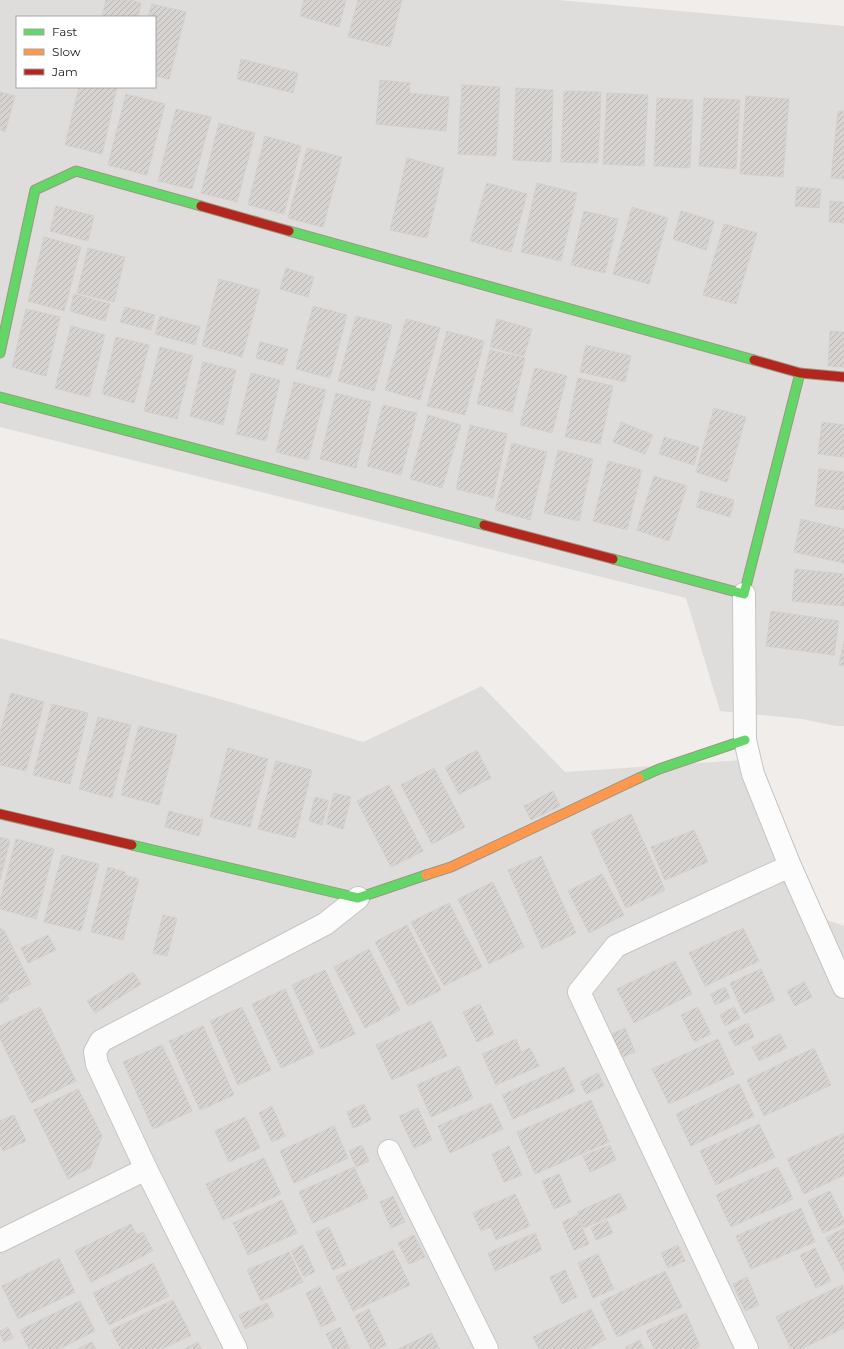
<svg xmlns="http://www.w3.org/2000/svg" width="844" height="1349" viewBox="0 0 844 1349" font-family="Montserrat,sans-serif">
<defs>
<pattern id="building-hatch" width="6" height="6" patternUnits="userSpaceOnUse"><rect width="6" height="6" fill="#d6d3d1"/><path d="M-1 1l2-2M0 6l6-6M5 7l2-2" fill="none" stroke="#b7b5b3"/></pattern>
</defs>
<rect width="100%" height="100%" fill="#f0edea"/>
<g fill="#dfdddc" fill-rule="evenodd">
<path d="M0,0H559L844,26V726H836L802,719L720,711L686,598L0,427ZM17,17H155V87H17Z"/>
<polygon points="0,638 234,703 363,742 482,686 565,772 743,760 816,916 844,926 844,1349 0,1349"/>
</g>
<g fill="url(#building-hatch)" stroke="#d3cfcc">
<polygon points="106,0 131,0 141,3 138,17 102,17"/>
<polygon points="304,0 346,0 339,27 300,16"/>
<polygon points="358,0 402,0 390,47 348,37"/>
<polygon points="152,4 186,12 169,79 155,76 155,17 148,17"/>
<polygon points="241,59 298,73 293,93 237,79"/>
<polygon points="380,80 410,83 409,93 449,97 446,131 376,124"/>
<polygon points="462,85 500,87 496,156 458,154"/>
<polygon points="79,87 117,87 102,154 65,145"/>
<polygon points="516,88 553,90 551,162 513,160"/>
<polygon points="564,91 601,92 598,163 561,162"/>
<polygon points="0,92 15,96 5,132 0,130"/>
<polygon points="607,93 648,95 644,166 603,164"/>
<polygon points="126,94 165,104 147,175 108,165"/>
<polygon points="746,96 789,99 783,177 740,174"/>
<polygon points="657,98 693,100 690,168 654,166"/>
<polygon points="704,98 740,100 736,169 699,166"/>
<polygon points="176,109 211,117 192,189 158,181"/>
<polygon points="838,111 844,111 844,179 831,178"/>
<polygon points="219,123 255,133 237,202 201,193"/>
<polygon points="265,136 301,146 284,214 248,205"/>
<polygon points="307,148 342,157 323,227 288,218"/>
<polygon points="407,158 444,168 427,238 390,230"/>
<polygon points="487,183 527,194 511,252 470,241"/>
<polygon points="537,183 577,193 561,261 521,252"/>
<polygon points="797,187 821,189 819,208 795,206"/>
<polygon points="830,201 844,202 844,223 829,222"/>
<polygon points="56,206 94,216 88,241 50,231"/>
<polygon points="632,207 668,218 649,284 613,274"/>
<polygon points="584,211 618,219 605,273 571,265"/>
<polygon points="681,211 714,221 706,250 673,239"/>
<polygon points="724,224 757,233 736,304 703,295"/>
<polygon points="44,237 81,247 64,311 28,301"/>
<polygon points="88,248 125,257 114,302 77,293"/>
<polygon points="286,268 314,277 308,297 280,289"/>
<polygon points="219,279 260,290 242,357 202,346"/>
<polygon points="74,294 110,304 105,321 70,311"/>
<polygon points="313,306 347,315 330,378 296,369"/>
<polygon points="125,307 155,315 151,330 120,322"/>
<polygon points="26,309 60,317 46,376 12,367"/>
<polygon points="160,316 200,327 195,345 155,334"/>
<polygon points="356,316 392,325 374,391 338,381"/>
<polygon points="406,319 440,328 420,400 385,390"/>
<polygon points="497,319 532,329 524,356 490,347"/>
<polygon points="71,326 105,335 89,397 55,388"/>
<polygon points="447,331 484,341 465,415 427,406"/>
<polygon points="830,331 844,332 844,367 828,366"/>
<polygon points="116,337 149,345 134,403 102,394"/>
<polygon points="260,342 288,349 283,365 256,358"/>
<polygon points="586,345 631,356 625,382 580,372"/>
<polygon points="160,347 193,356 177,419 144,411"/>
<polygon points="490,350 525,358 512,412 477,404"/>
<polygon points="203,362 236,370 223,425 190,416"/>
<polygon points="535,368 567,376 552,433 520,425"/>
<polygon points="251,373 280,380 266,441 236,434"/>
<polygon points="578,378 613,386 600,444 565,437"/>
<polygon points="294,382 326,390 308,460 276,452"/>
<polygon points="336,393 371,402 356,468 320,459"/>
<polygon points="383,405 417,413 401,475 367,466"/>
<polygon points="714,408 746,417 727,482 696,472"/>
<polygon points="428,415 461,425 442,488 410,479"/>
<polygon points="621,422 653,435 645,454 613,442"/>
<polygon points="822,422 844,425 844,457 818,454"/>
<polygon points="470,425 507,434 493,498 456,489"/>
<polygon points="664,437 699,447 694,465 659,454"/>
<polygon points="512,443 547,452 530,520 495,510"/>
<polygon points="558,450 593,459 579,521 544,513"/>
<polygon points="608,461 642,470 627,530 593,521"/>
<polygon points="819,469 844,472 844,510 815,506"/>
<polygon points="654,476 687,486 669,541 637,530"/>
<polygon points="701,491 734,500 730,517 696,507"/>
<polygon points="801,519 844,529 844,563 794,552"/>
<polygon points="795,569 844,574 844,606 792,601"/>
<polygon points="771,611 839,621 834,655 766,646"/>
<polygon points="844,641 844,666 839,665"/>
<polygon points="11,693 44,702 26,771 0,765 0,733"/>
<polygon points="52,704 88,713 70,784 33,775"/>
<polygon points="98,717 131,725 112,798 79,789"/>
<polygon points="139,726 177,735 159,805 121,795"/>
<polygon points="228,748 268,759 250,827 210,817"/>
<polygon points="477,750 491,778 459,794 445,767"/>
<polygon points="276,761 312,770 295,838 258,829"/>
<polygon points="434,768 465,827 432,844 401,785"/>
<polygon points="389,785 423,851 391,867 357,801"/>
<polygon points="553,791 560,806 531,820 524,806"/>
<polygon points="334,793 351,797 343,829 326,824"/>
<polygon points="315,797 329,801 322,825 309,821"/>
<polygon points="169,811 203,820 199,836 165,827"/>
<polygon points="631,814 665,890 626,908 591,832"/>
<polygon points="694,830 708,862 665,880 651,847"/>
<polygon points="0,837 10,840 0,880"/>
<polygon points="16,839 54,849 36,919 0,909 0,901"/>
<polygon points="62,855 99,864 81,931 44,922"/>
<polygon points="541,856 576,933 542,949 508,870"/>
<polygon points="108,867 125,872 124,875 139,879 123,940 91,932"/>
<polygon points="602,874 624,915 589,933 568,891"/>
<polygon points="493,882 524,947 489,964 458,899"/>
<polygon points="449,903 482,967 444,986 411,922"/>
<polygon points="163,915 177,918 167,956 153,953"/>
<polygon points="407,925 441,990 408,1006 375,942"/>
<polygon points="0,928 4,930 31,984 7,995 9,999 0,1004"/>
<polygon points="743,928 759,961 705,986 689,953"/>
<polygon points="48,935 56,950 28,963 21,948"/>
<polygon points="369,949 400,1010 365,1028 334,967"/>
<polygon points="675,961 692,994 634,1023 617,989"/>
<polygon points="761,969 775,1000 744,1014 730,983"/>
<polygon points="325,970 355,1034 321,1049 292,985"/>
<polygon points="133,972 141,984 95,1013 87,1001"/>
<polygon points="804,982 812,997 795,1006 787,991"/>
<polygon points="725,987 730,998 715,1005 711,994"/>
<polygon points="285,989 314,1053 281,1068 252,1004"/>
<polygon points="480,1004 494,1034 477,1042 463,1012"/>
<polygon points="40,1007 76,1081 31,1103 0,1038 0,1026"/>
<polygon points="242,1007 271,1070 238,1085 210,1021"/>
<polygon points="698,1007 711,1034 694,1042 681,1015"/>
<polygon points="734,1007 740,1018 725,1026 720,1015"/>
<polygon points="431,1021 447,1056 392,1080 376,1045"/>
<polygon points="748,1023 754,1037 735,1046 728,1032"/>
<polygon points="203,1026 234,1095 200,1110 169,1041"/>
<polygon points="625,1028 635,1052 618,1059 607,1036"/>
<polygon points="780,1034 787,1048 759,1061 752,1047"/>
<polygon points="516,1039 521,1052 530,1048 539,1066 496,1085 482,1054"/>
<polygon points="718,1039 734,1074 669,1104 652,1069"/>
<polygon points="162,1045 192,1111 153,1129 123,1062"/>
<polygon points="814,1048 831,1085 764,1116 747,1080"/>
<polygon points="459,1066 473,1098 431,1117 417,1085"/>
<polygon points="564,1067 575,1091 513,1119 502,1095"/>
<polygon points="598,1073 604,1086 586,1094 580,1082"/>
<polygon points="739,1084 754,1116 691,1146 676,1114"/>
<polygon points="78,1089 102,1136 90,1168 68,1179 34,1110"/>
<polygon points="591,1100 609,1142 535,1174 517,1132"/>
<polygon points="491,1103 503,1129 450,1153 438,1126"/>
<polygon points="364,1104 371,1120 353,1128 347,1112"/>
<polygon points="272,1106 285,1136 272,1142 259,1113"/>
<polygon points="418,1108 432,1140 414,1148 399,1116"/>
<polygon points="14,1115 26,1141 3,1151 0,1145 0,1121"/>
<polygon points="245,1117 260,1148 229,1162 215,1131"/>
<polygon points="759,1124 775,1157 716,1185 700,1151"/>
<polygon points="334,1126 348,1158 294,1183 280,1151"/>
<polygon points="844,1133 844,1175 804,1194 787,1159"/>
<polygon points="362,1145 369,1161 356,1167 349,1151"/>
<polygon points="610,1145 616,1160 590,1172 583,1156"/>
<polygon points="509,1146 522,1175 504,1182 492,1154"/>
<polygon points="264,1158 281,1194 223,1220 206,1184"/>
<polygon points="354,1167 368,1198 313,1223 299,1192"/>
<polygon points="778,1167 793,1199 731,1227 716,1195"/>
<polygon points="559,1174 571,1202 554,1209 542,1181"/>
<polygon points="830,1191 844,1221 844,1224 823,1233 808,1201"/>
<polygon points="620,1193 627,1209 584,1228 577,1212"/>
<polygon points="515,1194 530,1226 496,1240 491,1227 481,1231 473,1213"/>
<polygon points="393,1196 405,1222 391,1228 380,1202"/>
<polygon points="282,1200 297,1233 248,1255 233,1223"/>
<polygon points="801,1208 815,1242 751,1269 736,1236"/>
<polygon points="577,1215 589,1244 574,1250 562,1222"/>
<polygon points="607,1220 613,1233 596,1240 591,1228"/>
<polygon points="131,1224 137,1235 143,1232 153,1251 91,1282 75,1251"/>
<polygon points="329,1227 346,1265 333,1270 316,1232"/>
<polygon points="844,1228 844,1271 826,1238"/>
<polygon points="535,1233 542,1250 495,1271 488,1253"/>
<polygon points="414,1235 425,1257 409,1264 398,1243"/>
<polygon points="303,1245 315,1272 304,1277 291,1251"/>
<polygon points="678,1245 685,1261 668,1268 661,1253"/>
<polygon points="815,1248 831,1281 816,1288 800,1255"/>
<polygon points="393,1250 410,1285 353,1311 336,1277"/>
<polygon points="289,1252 303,1282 261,1301 247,1270"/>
<polygon points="598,1254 614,1289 593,1298 578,1263"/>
<polygon points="59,1258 75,1292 18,1319 2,1286"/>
<polygon points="153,1263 169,1296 109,1325 93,1293"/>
<polygon points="565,1270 577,1297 562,1304 550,1277"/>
<polygon points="665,1271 682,1307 617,1337 600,1302"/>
<polygon points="747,1277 759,1305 745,1311 733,1284"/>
<polygon points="842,1285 844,1290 844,1328 801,1349 791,1349 776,1317"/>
<polygon points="320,1286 336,1320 321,1327 306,1293"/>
<polygon points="173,1300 191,1335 162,1349 121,1349 111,1330"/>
<polygon points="80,1301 95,1331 59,1349 29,1349 20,1330"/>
<polygon points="267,1303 274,1316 245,1329 239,1315"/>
<polygon points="369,1309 386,1345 378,1349 371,1349 355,1316"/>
<polygon points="591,1309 606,1339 587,1349 539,1349 533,1337"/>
<polygon points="686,1313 700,1346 695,1349 654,1349 646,1331"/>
<polygon points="8,1327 13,1338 4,1342 0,1334 0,1331"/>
<polygon points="340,1327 350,1349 333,1349 326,1334"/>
<polygon points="432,1333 439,1349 398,1349"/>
<polygon points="640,1340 644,1349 626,1349 626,1347"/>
<polygon points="92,1342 96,1349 77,1349"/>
<polygon points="198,1342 201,1349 184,1349"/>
</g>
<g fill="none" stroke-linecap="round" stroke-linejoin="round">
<defs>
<g id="street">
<polyline points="744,594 745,740 753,774 790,866 844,987"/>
<polyline points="389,1151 487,1349"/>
<polyline points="146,1169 97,1064 95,1052 101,1041 325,924 358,898"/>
<polyline points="0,1241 146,1169 236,1349"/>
<polyline points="747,1349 579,992 616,946 790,866"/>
</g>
<g id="fast">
<polyline points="289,231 754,360"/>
<polyline points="0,353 35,190 76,171 201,206"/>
<polyline points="0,397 484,525"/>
<polyline points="613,559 744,594 800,373"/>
<polyline points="639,778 659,769 745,740"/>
<polyline points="132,845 358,898 426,875"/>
</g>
<polyline id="slow" points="426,875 451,867 639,778"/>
<g id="jam">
<polyline points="201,206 289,231"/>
<polyline points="754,360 800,373 844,377"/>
<polyline points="484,525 613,559"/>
<polyline points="0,814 132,845"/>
</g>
</defs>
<use href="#street" stroke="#c7c5c4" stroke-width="24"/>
<use href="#fast" stroke="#9a9982" stroke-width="11"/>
<use href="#slow" stroke="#9a9982" stroke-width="11"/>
<use href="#jam" stroke="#9a9982" stroke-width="11"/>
<use href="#street" stroke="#fdfcfc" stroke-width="22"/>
<use href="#fast" stroke="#63d668" stroke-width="9"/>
<use href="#slow" stroke="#ff974d" stroke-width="9"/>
<use href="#jam" stroke="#b3261e" stroke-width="9"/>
</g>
<rect x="16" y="16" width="140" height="72" fill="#ffffff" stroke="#a6a6a6"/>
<rect x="24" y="29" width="20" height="6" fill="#63d668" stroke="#a6a6a6"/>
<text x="52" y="36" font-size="12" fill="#212121">Fast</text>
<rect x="24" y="49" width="20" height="6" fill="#ff974d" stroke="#a6a6a6"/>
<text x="52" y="56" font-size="12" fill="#212121">Slow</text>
<rect x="24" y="69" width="20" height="6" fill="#b3261e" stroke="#a6a6a6"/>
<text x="52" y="76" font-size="12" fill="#212121">Jam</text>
</svg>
